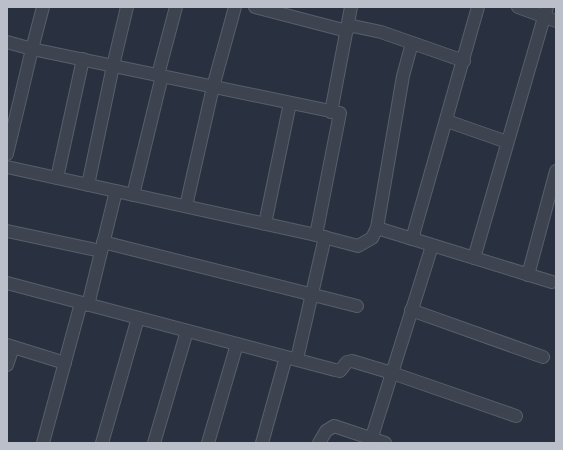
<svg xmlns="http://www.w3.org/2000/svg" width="563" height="450" viewBox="0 0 563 450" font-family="'Archivo Narrow',sans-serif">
<rect width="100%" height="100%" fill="#293140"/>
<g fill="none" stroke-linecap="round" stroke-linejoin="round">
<defs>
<g id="minor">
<polyline points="255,7 347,31"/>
<polyline points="518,7 556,21"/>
<polyline points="348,25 381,32 464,61"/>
<polyline points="7,42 32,49 340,113 316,235"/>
<polyline points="158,75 176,7"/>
<polyline points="331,112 351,7"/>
<polyline points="447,121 507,142"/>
<polyline points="7,154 32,49 43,7"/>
<polyline points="7,167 316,235 358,246 372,238 377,228 403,76 412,43"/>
<polyline points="57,178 83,59"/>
<polyline points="88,185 113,66 127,7"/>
<polyline points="133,195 162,76"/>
<polyline points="186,206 213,87 235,7"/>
<polyline points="265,224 290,103"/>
<polyline points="377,228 552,282"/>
<polyline points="7,231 101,251"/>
<polyline points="412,239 478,7"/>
<polyline points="103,242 357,306"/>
<polyline points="474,258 547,7"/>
<polyline points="528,275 556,171"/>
<polyline points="7,283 335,370 340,371 347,362 352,361 392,373 516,416"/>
<polyline points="88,305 116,191"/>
<polyline points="411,310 543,357"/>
<polyline points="7,345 65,363"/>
<polyline points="297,359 325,237"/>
<polyline points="7,365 13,347"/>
<polyline points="43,443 81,303"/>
<polyline points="102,443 138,318"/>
<polyline points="154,443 187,331"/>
<polyline points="208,443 237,344"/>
<polyline points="262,443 286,357"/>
<polyline points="319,443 326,431 334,426 385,443"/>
<polyline points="370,443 432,246"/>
</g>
</defs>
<use href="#minor" stroke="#585f6a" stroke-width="14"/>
<use href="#minor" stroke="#3d4450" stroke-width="12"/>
</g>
<rect width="563" height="450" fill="none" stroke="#babfca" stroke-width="16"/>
</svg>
